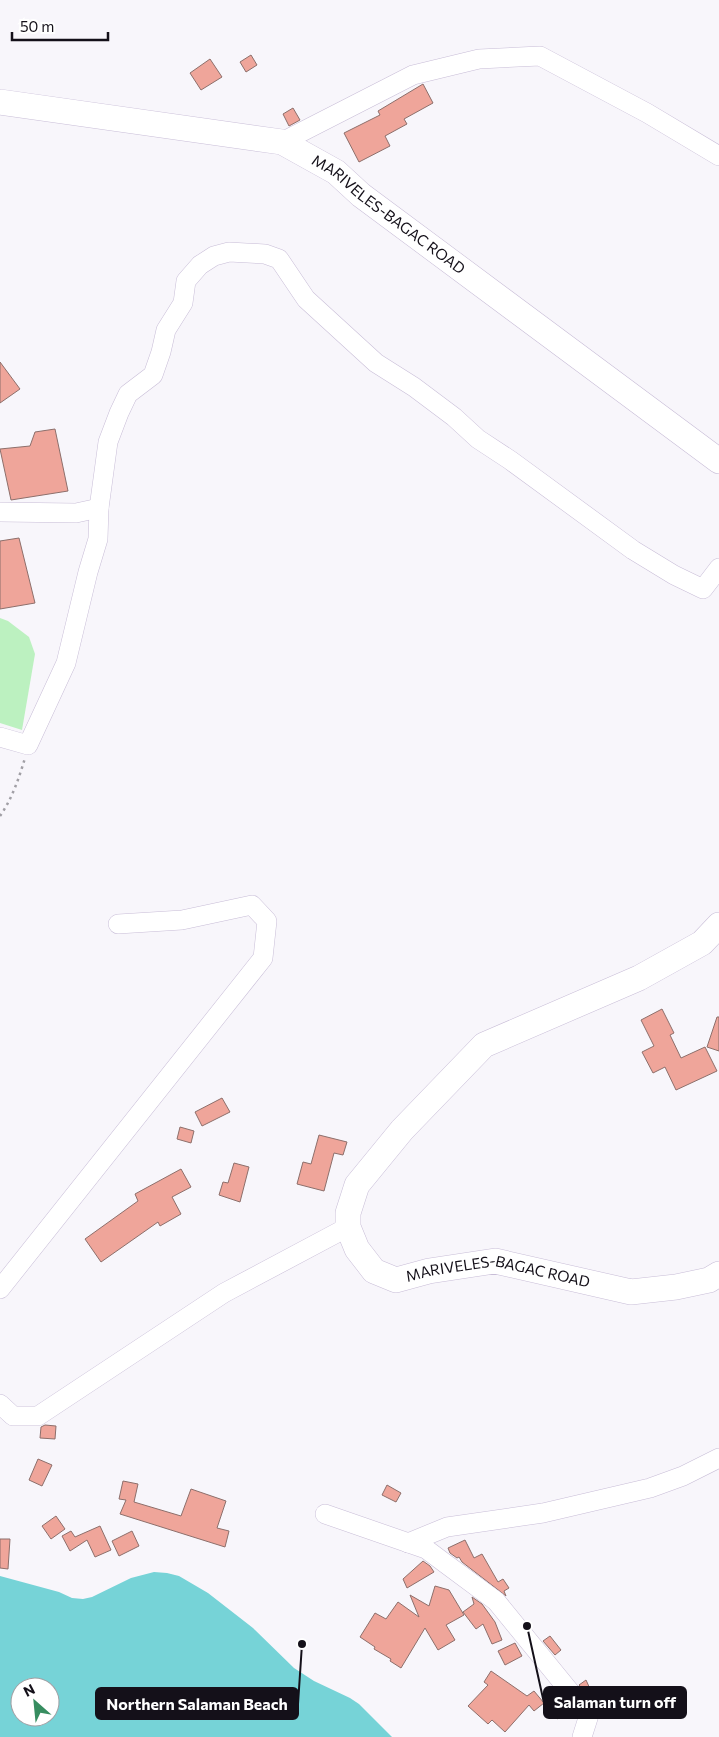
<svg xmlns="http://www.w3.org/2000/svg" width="719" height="1737" viewBox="0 0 719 1737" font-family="Commissioner,sans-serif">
<rect width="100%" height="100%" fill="#f8f6fb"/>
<polygon fill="#bcf1c0" points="0,618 8,621 29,637 35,654 22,730 0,723"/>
<path fill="#76d3d7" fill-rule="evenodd" d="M154,1572L167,1573L179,1576L208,1593L253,1628L294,1668L314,1681L350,1698L359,1704L392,1737H0V1576L59,1592L72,1598L83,1599L92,1597L131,1578ZM20,1687H50V1717H20Z"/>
<g fill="#efa59a" stroke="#8d6f6b">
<polygon points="251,55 257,65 246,72 240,62"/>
<polygon points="210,59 222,77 201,90 190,73"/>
<polygon points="423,84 433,103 404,119 407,124 385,136 390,146 359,162 344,133 380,115 378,111"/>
<polygon points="293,108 300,120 289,126 283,114"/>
<polygon points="0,362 20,389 0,403"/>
<polygon points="55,429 68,491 11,500 0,449 30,446 35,432"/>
<polygon points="19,538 35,603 0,609 0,541"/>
<polygon points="662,1009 674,1033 670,1035 681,1058 705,1047 717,1071 676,1090 665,1067 653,1073 642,1052 654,1046 641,1020"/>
<polygon points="717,1017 719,1017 719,1051 707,1047"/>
<polygon points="222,1098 230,1112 202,1126 195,1112"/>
<polygon points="180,1127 194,1131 191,1143 177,1139"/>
<polygon points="319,1135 347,1142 343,1155 334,1153 324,1191 297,1184 303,1162 311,1164"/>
<polygon points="234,1163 249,1167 240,1202 219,1195 223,1182 228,1183"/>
<polygon points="181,1169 191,1187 172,1197 181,1214 160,1226 158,1222 101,1262 85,1239 138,1201 135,1194"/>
<polygon points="45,1425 56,1426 55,1439 40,1438 41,1427"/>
<polygon points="38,1459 52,1465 42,1486 29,1480"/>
<polygon points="123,1481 138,1484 134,1502 181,1516 191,1489 226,1501 217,1528 229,1531 225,1547 120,1514 126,1500 119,1499"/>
<polygon points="387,1485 401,1493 396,1502 382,1495"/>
<polygon points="56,1516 65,1529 51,1539 42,1526"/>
<polygon points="100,1526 111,1550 95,1557 87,1540 70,1551 62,1536 71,1531 75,1537"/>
<polygon points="132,1531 139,1546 119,1556 112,1541"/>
<polygon points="0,1539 10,1539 8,1569 0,1568"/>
<polygon points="465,1540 474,1558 482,1554 498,1582 503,1579 509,1588 504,1591 506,1596 462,1562 459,1557 457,1558 450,1553 448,1548"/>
<polygon points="423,1561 430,1566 434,1572 407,1588 403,1579"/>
<polygon points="435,1586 449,1590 464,1615 446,1625 455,1640 438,1650 425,1628 401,1668 390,1661 391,1659 374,1649 375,1647 360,1637 375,1613 386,1619 398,1602 419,1617 410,1595 429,1606"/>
<polygon points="472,1597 482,1604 495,1622 502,1640 492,1644 483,1624 476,1629 463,1612 474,1604"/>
<polygon points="550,1636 561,1650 555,1655 543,1641"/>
<polygon points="515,1643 522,1656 505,1665 498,1651"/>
<polygon points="491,1671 527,1696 534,1691 544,1703 534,1711 529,1705 505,1732 492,1720 488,1724 468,1706 488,1685 484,1682"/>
<polygon points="586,1680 591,1691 587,1694 579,1685"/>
<polygon points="555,1691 570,1710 557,1719 543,1698"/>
</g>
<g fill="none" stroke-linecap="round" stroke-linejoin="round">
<defs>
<g id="minor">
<polyline points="282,142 413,75 479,59 540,56 647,113 719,156"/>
<polyline points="0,512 76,513 99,508"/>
<polyline points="0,737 28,745 66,663 88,572 98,539 99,508 108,442 119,413 128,394 153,375 161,352 166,330 183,303 186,281 200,265 214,256 229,252 265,254 279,259 306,299 376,363 414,387 454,417 478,439 510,460 633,550 674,575 703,589 719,568"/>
<polyline points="0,1289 263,958 267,921 252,905 182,920 118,924"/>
<polyline points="0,1404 13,1416 38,1416 224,1293 348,1227"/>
<polyline points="325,1514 426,1549 442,1561 496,1601 589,1715 582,1737"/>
<polyline points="408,1543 447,1527 543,1513 650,1488 683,1476 719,1458"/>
</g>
<g id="major">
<path id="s1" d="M0,102L282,142L336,172L361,195L719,461"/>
<path id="s2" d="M719,925L702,943L639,978L484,1045L402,1130L357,1185L348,1213V1227L357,1249L374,1271L396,1280L429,1271L495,1261L631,1292L676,1287L709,1280L719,1274"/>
</g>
</defs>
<use href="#minor" stroke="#c8bdd7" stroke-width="20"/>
<use href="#major" stroke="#c8bdd7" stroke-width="26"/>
<path stroke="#a19fa5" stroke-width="2.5" stroke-dasharray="2.5 4" stroke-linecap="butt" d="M0,816C12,799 19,778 25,758"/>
<use href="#minor" stroke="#fff" stroke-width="19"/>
<use href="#major" stroke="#fff" stroke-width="25"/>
</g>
<g text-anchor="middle" stroke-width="4" stroke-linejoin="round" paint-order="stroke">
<g font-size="15" fill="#141019" stroke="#fff">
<text dy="5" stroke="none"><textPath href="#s1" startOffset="414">MARIVELES-BAGAC ROAD</textPath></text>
<text dy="5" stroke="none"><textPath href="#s2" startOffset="678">MARIVELES-BAGAC ROAD</textPath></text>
</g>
</g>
<path fill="none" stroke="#141019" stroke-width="2" d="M527 1626L544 1703M302 1644L298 1704"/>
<g fill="#141019" stroke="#fff" stroke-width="2">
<circle cx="527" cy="1626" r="5"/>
<circle cx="302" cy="1644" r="5"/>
</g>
<g fill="#141019" stroke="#141019" stroke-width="2">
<rect x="544" y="1687" width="142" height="31" rx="5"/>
<rect x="96" y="1688" width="202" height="31" rx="5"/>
</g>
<g font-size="16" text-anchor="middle" font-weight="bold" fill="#fff">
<text x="615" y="1708">Salaman turn off</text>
<text x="197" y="1710">Northern Salaman Beach</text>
</g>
<g transform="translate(35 1702) rotate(333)"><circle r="24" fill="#ffffff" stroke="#a19fa3"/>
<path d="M0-4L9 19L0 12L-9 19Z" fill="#378d60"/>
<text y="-8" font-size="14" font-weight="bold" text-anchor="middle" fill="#141019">N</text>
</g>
<path d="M12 32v8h96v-8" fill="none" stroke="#141019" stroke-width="2.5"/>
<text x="20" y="32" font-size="15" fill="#141019" stroke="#ffffff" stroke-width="4" paint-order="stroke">50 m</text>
</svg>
